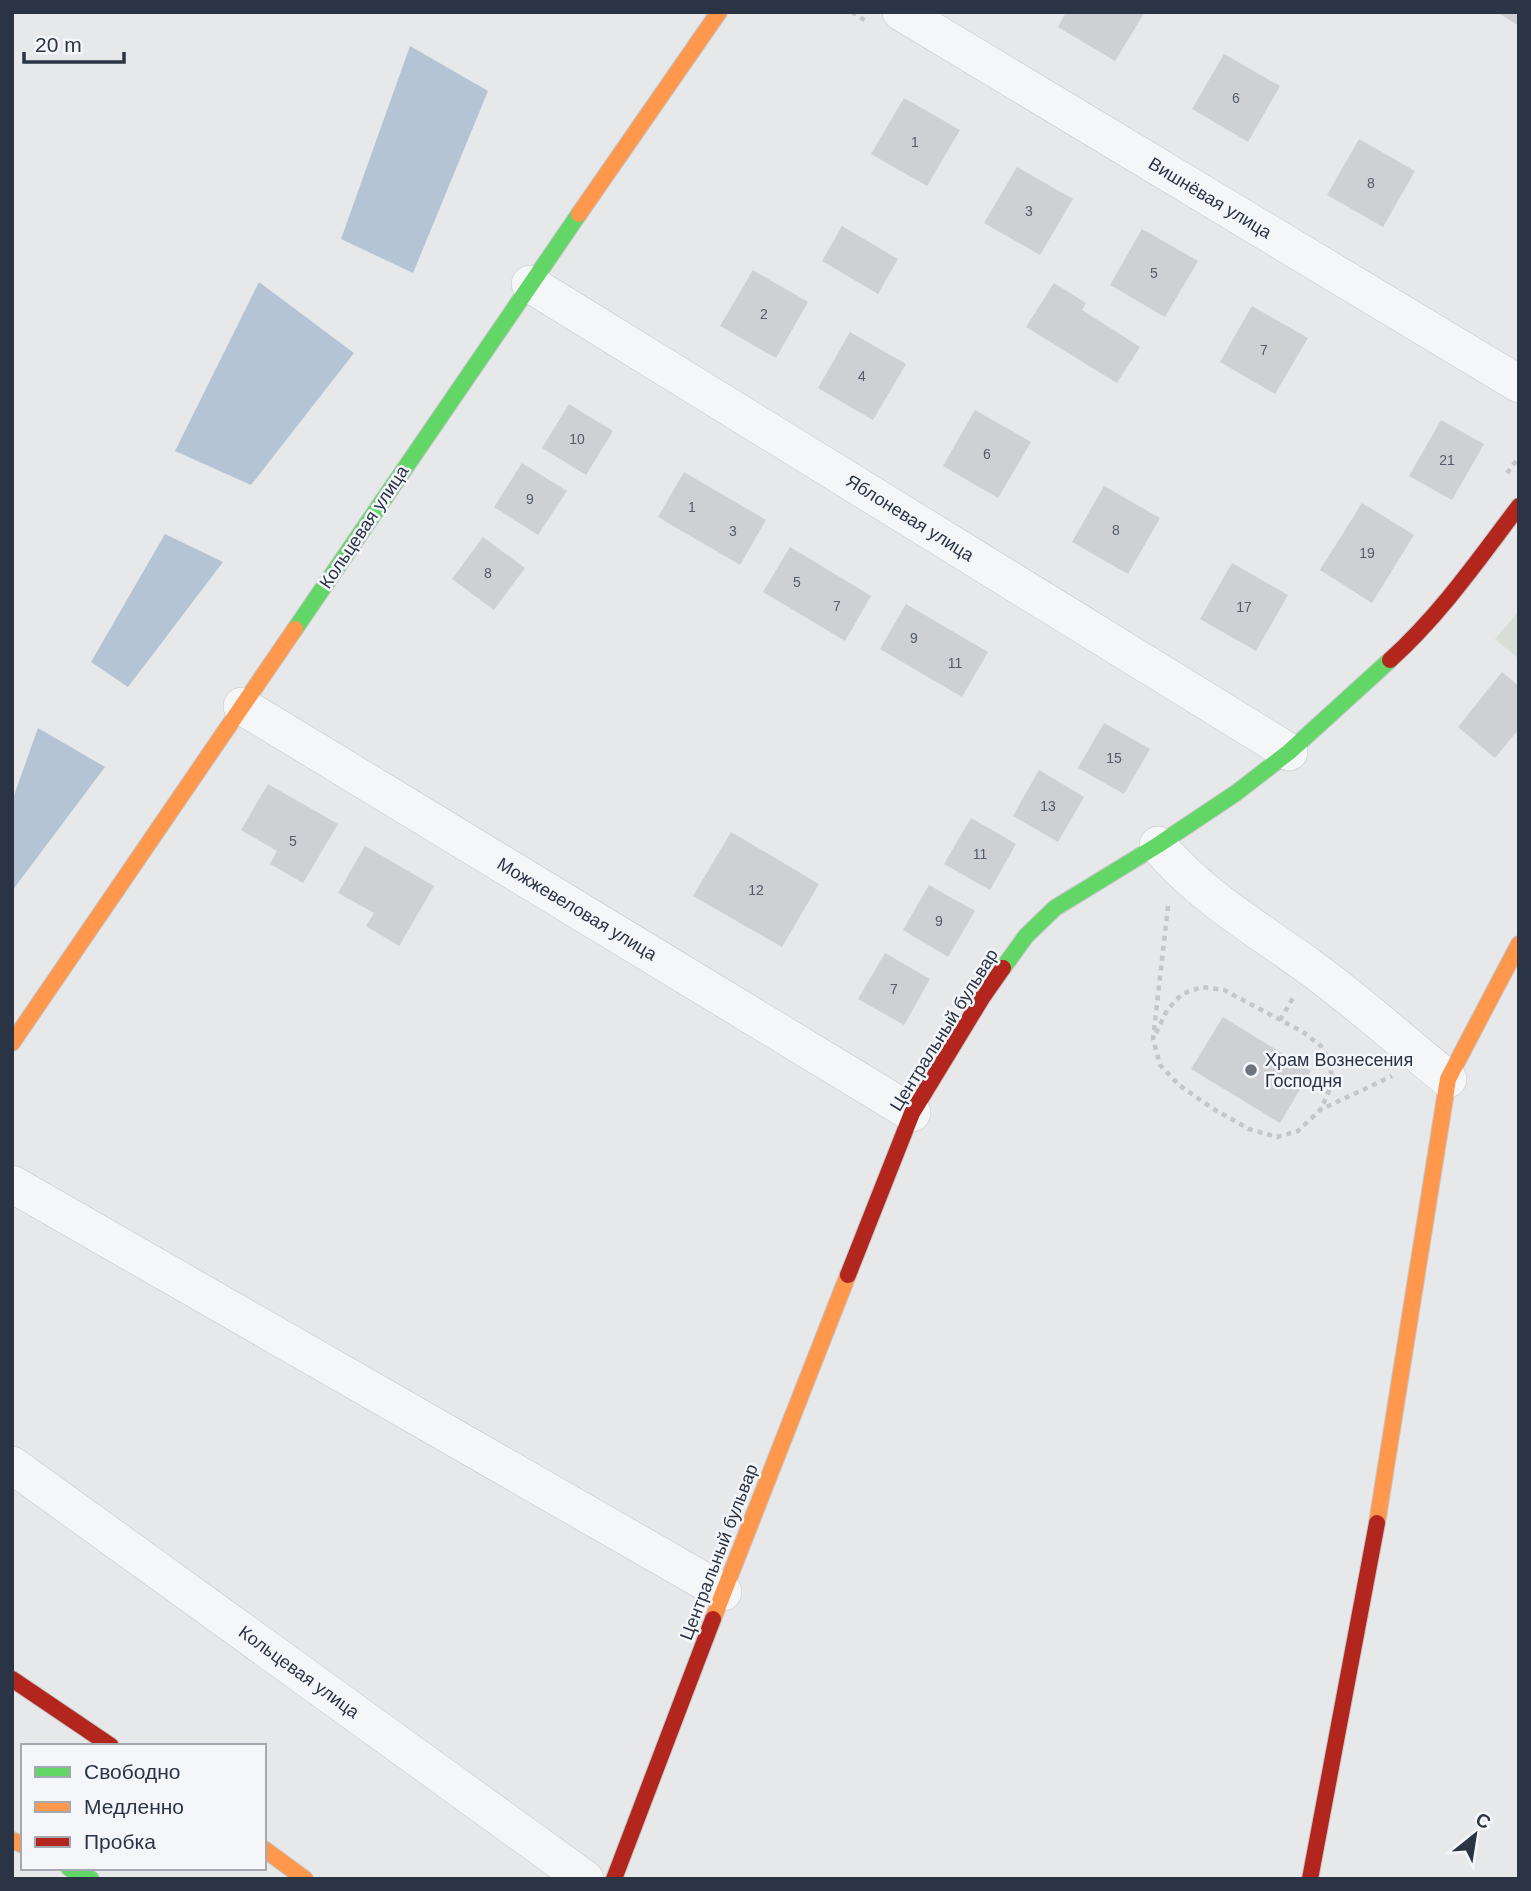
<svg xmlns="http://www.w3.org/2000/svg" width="1531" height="1891" viewBox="0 0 1531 1891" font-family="Helvetica,sans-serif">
<rect width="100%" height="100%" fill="#e6e8ea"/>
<polygon fill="#d6ded6" points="1519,611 1519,659 1495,639"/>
<g fill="#b4c4d5">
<polygon points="410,46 488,91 413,273 341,239"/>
<polygon points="259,282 354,353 251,485 175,451"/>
<polygon points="165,534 223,562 128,687 91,662"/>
<polygon points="38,728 105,767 12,891 12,801"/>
</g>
<g fill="#ced0d3">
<polygon points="1066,12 1145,12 1115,61 1058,27"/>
<polygon points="1497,12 1519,12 1519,26"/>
<polygon points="1224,54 1280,86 1248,142 1192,109"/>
<polygon points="904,98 960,130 927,186 871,154"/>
<polygon points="1359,139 1415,171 1383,227 1327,195"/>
<polygon points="1017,167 1073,199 1040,255 984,223"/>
<polygon points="842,226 898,259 878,294 822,261"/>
<polygon points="1142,229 1198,261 1165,317 1110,285"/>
<polygon points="753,270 808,302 776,358 720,326"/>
<polygon points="1054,283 1086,303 1082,310 1140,347 1117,383 1026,327"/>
<polygon points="1252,306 1308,338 1275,394 1220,362"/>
<polygon points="850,332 906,364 873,420 818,388"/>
<polygon points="569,404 613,431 586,475 542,448"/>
<polygon points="975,410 1031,442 998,498 943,466"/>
<polygon points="1441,420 1484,444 1452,500 1409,476"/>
<polygon points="522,463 567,491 538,535 494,507"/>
<polygon points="684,472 766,520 740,565 658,517"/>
<polygon points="1104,486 1160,518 1128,574 1072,542"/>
<polygon points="1362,503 1414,535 1372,603 1320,570"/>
<polygon points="483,537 525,568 494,610 452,579"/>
<polygon points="790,547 871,596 845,641 763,592"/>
<polygon points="1232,563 1288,595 1256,651 1200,619"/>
<polygon points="906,604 988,652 962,697 880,649"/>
<polygon points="1502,672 1519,686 1519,729 1495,758 1458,727"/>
<polygon points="1104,723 1150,749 1124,794 1078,768"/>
<polygon points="1039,770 1084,797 1058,842 1013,816"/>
<polygon points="268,784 338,824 303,883 270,864 277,851 241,830"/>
<polygon points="971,818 1016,844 990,890 944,864"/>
<polygon points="731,832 819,884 782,947 693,896"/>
<polygon points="365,846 434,886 399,946 366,926 374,913 338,893"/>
<polygon points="929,885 975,911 948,957 903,930"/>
<polygon points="885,953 930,979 904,1025 858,999"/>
<polygon points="1223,1017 1311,1071 1280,1123 1191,1069"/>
</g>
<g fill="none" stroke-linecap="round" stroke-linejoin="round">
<defs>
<g id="street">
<polyline points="901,12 1519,384"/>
<polyline points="530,284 1289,752"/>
<polyline points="242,706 912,1113"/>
<path d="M1158,845C1198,894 1256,928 1307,965C1356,1000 1401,1041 1448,1079"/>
<polyline points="12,1184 723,1592"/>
<polyline points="12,1465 585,1879"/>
</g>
<g id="fast">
<polyline points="295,629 579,214"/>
<polyline points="1003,968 1026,936 1055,908 1158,845 1236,793 1289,752 1390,660"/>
<polyline points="69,1868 91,1879"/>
</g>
<g id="slow">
<polyline points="579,214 719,12"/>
<polyline points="12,1043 295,629"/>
<polyline points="1377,1523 1448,1079 1519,944"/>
<polyline points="713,1619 848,1275"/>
<polyline points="12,1840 23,1845"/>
<polyline points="264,1849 305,1879"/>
</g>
<g id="jam">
<path d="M1390,660C1440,615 1479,559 1519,506"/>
<polyline points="848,1275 912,1113 982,998 1003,968"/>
<polyline points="12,1679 111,1746"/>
<polyline points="614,1879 713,1619"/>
<polyline points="1310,1879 1377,1523"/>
</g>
</defs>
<use href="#street" stroke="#c4c6c8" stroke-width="38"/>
<use href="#fast" stroke="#c4c6c8" stroke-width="18"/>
<use href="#slow" stroke="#c4c6c8" stroke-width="18"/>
<use href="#jam" stroke="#c4c6c8" stroke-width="18"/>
<g stroke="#c5c6ca" stroke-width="4.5" stroke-dasharray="5 5" stroke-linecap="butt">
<polyline points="852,12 869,23"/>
<polyline points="1507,473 1519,457"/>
<polyline points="1168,906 1153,1039 1160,1065 1179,1085 1212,1108 1249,1129 1277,1137 1298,1131 1320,1110 1392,1076"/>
<polyline points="1280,1020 1293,998"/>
<polyline points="1156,1033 1167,1010 1182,994 1202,987 1224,990 1303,1032 1321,1046 1330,1062 1332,1084 1321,1109"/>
</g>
<use href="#street" stroke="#f5f6f7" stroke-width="37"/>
<use href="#fast" stroke="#63d668" stroke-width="16"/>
<use href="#slow" stroke="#ff974d" stroke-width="16"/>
<use href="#jam" stroke="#b3261e" stroke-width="16"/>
</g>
<circle fill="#6c737f" stroke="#f4f6f9" stroke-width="2.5" cx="1251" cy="1070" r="7"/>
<g text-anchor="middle" stroke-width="5" stroke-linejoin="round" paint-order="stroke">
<g font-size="14" fill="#545c69">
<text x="1236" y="103">6</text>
<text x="915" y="147">1</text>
<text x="1371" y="188">8</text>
<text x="1029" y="216">3</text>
<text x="1154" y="278">5</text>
<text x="764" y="319">2</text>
<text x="1264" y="355">7</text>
<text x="862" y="381">4</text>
<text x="577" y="444">10</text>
<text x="987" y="459">6</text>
<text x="1447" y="465">21</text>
<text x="530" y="504">9</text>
<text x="692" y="512">1</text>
<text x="1116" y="535">8</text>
<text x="733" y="536">3</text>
<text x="1367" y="558">19</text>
<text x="488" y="578">8</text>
<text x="797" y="587">5</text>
<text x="837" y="611">7</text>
<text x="1244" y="612">17</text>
<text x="914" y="643">9</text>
<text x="955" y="668">11</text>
<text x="1114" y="763">15</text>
<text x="1048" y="811">13</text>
<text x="293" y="846">5</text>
<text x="980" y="859">11</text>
<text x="756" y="895">12</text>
<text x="939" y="926">9</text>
<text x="894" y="994">7</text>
</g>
<g font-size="18" fill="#2b3445" stroke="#f4f6f9">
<text transform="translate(1210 198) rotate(31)" y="6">Вишнёвая улица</text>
<text transform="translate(910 518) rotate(32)" y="6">Яблоневая улица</text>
<text transform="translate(364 527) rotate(-56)" y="6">Кольцевая улица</text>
<text transform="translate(577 909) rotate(31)" y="6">Можжевеловая улица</text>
<text transform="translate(944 1030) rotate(-58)" y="6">Центральный бульвар</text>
<text transform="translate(719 1552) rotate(-69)" y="6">Центральный бульвар</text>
<text transform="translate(299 1672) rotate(36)" y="6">Кольцевая улица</text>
</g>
<g font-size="18" fill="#2b3445" stroke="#f4f6f9" text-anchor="start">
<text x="1265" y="1066">Храм Вознесения<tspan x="1265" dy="21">Господня</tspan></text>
</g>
</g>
<rect width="1531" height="1891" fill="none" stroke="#2b3445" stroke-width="28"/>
<rect x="21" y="1744" width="245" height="126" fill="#f4f6f9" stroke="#a4a8b1" stroke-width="2"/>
<rect x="35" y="1767" width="35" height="10" fill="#63d668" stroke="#a4a8b1" stroke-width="2"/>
<text x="84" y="1779" font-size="21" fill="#2b3445">Свободно</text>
<rect x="35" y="1802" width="35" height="10" fill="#ff974d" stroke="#a4a8b1" stroke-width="2"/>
<text x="84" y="1814" font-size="21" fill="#2b3445">Медленно</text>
<rect x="35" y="1837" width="35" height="10" fill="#b3261e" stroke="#a4a8b1" stroke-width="2"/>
<text x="84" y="1849" font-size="21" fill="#2b3445">Пробка</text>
<g transform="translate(1475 1835) rotate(30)" stroke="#f4f6f9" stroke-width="5" paint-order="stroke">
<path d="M0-5L12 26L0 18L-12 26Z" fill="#2b3445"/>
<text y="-10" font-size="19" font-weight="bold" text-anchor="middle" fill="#2b3445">С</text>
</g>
<path d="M24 52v10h100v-10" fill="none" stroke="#2b3445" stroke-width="3.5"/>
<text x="35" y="52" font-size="21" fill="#2b3445" stroke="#f4f6f9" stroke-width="5" paint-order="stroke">20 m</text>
</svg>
